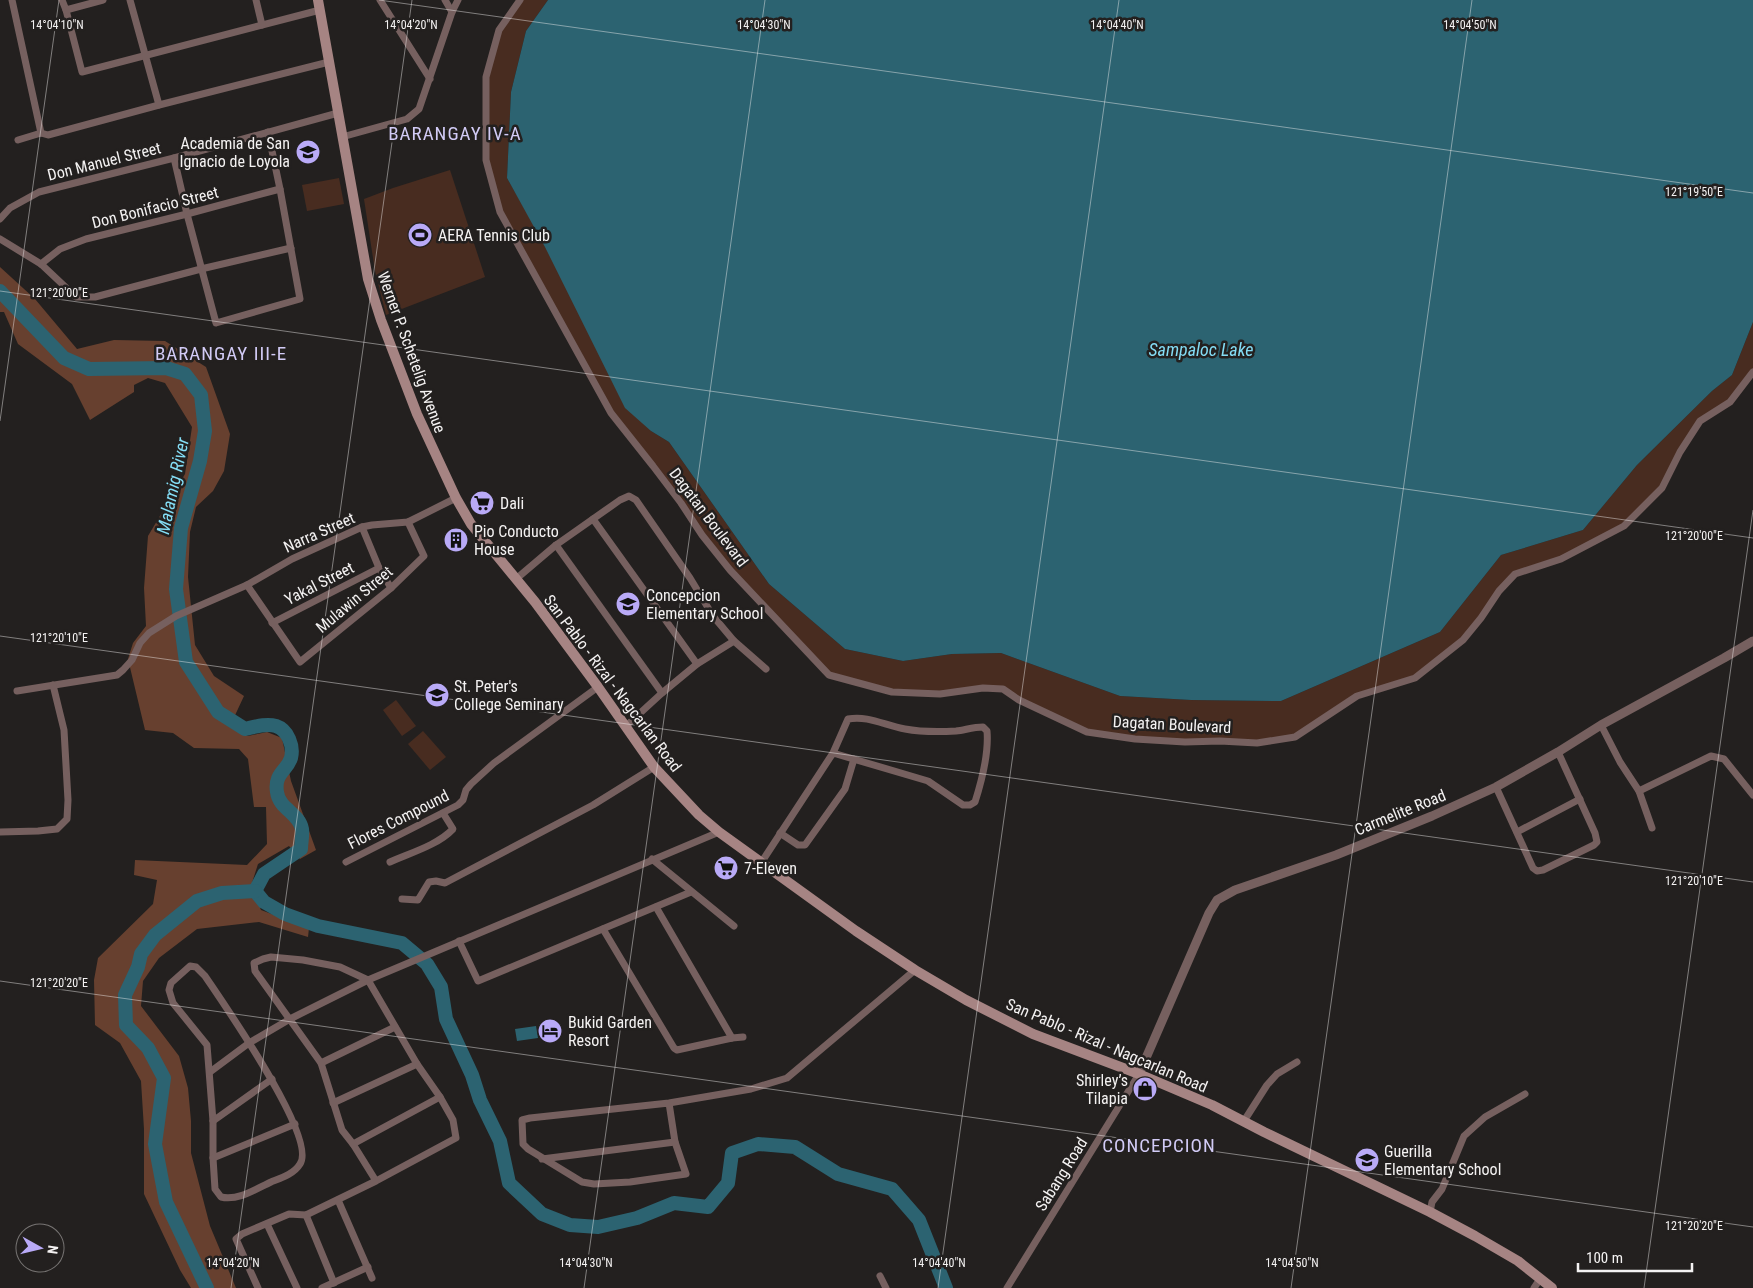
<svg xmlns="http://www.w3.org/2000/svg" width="1753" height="1288" viewBox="0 0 1753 1288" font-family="'Roboto Condensed',sans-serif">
<rect width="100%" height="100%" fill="#23201f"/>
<g fill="#482c20">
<polygon points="520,0 548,0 526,31 511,92 507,178 651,431 669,442 769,584 845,649 903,661 952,654 1001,653 1120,696 1191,700 1281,701 1440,632 1501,555 1583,530 1637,465 1712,391 1732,375 1753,322 1753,372 1723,407 1700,421 1662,488 1624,526 1561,559 1515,574 1463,640 1415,678 1357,696 1295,737 1257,743 1185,742 1087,732 1003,689 940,694 892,692 829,675 730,570 611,413 500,212 486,160 486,77 499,30"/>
<polygon points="450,170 485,277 386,315 375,271 364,199 393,188"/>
<polygon points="339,178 344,204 307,211 302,185"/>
<polygon points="396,700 416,726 402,736 383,710"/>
<polygon points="423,731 446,757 430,770 408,744"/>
</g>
<polygon fill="#67402f" points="0,267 35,299 77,349 114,340 165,341 206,367 230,434 224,471 213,491 196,507 190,532 188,577 195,645 214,676 244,696 230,726 248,736 267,732 282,738 291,781 316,850 300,859 289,846 258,864 251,886 261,910 309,928 308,937 259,922 197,929 159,958 143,981 141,1006 179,1056 188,1088 191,1121 191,1153 210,1226 236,1288 191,1288 180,1270 144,1194 144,1129 141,1081 120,1043 95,1025 94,980 98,958 153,904 157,880 134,875 135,860 247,865 267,844 266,807 254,807 248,759 239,749 194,748 173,733 145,730 128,659 133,643 146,626 144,588 148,536 185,474 192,427 165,383 148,378 134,385 134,392 90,420 72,384 18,344 4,312 0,312"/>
<g fill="#2c6371">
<polygon points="548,0 1753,0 1753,322 1732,375 1712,391 1637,465 1583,530 1501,555 1440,632 1281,701 1191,700 1120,696 1001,653 952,654 903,661 845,649 769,584 669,442 651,431 625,408 545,247 507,178 511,92 526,31"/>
<polygon points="536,1026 538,1038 517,1041 515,1029"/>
</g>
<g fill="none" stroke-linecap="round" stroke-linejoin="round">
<g stroke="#2c6371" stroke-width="14">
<path d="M0,291L64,358L89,369L166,368L185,374L201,395L205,431L200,461L181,528L176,589L186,662L218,712L245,729C254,727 266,723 276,726C288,730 294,746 291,758C287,771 274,773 277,792C279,809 299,813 302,829C303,835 301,843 301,849L264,874L255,891"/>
<polyline points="255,891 264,902 285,914 318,926 402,943 427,964 441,987 446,1019 472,1075 480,1100 500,1141 509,1183 542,1214 570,1225 598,1227 637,1218 674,1203 708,1207 728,1183 732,1153 758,1144 795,1147 838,1174 892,1189 919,1220 946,1288"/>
<polyline points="207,1288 166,1202 155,1144 164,1078 148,1048 126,1025 125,995 138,967 141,954 155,935 197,901 222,893 255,891"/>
</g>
<g stroke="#76605f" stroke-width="7">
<polyline points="12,0 41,133"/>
<polyline points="62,0 66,10 82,72 320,10"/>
<polyline points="130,0 159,105"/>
<polyline points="256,0 262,25"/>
<polyline points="380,0 430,79"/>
<polyline points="445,0 452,12"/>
<polyline points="520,0 499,30 486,77 486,160 500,212 611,413 653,466 681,503 702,535 730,570 829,675 892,692 940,694 983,688 1003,689 1019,700 1087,732 1135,739 1185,742 1220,741 1257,743 1295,737 1357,696 1415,678 1463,640 1481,618 1499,591 1515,574 1561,559 1624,526 1662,488 1680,452 1700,421 1730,402 1753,372"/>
<polyline points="66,10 103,0"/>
<polyline points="342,137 407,119 419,109 452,12 458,0"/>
<polyline points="18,140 41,133 48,135 159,105 329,62"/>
<polyline points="174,158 187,214 216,323 300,299 280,189 268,132"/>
<polyline points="0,219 10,208 39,192 174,158 338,113"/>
<polyline points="0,239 41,264 76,297 95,297 201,269 291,248"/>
<polyline points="41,264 60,249 86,239 187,214 280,189"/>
<polyline points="593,519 697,664"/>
<polyline points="362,527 379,568 391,588"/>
<polyline points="556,545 662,693"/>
<polyline points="516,579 556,545 620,500 629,496 636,500 690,578 713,616 734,641 766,669"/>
<polyline points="247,585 300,662 391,588 424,556 408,522"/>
<polyline points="272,623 379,568"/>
<polyline points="17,691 117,675 123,670 132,660 140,643 149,633 176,616 247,585 292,559 362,527 372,525 408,522 456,498"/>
<polyline points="1601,725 1620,762 1639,791 1652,828"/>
<polyline points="626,726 662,693 697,664 734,641"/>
<polyline points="1496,787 1533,868 1537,871 1543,870 1594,845 1597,842 1595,833 1558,752"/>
<polyline points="1639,791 1711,756 1724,759 1753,795"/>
<polyline points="0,832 38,831 57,829 67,819 68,800 64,730 53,685"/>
<polyline points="1517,832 1580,799"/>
<polyline points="780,833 798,845 805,845 845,789 854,759"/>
<polyline points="652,859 734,926"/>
<polyline points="346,862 458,805 463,800 466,790 471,784 494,763 598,687"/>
<path d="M390,862C410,853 438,845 453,829L443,813"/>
<path d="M761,863L833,753L848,719C868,715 886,726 905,729C921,732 939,732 956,731C965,730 973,727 983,727L987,731C989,754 982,780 975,802L970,805H963L928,781L833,753"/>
<polyline points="402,899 418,900 429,882 436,881 445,883 593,805 654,767"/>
<polyline points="656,907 732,1038"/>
<polyline points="603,929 674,1048 677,1050 732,1038 743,1037"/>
<polyline points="459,941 478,981 691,892"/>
<path d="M190,966L196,967L205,976C223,1003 318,1138 300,1164C294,1174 281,1178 271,1182C256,1189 238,1201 221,1197L215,1189L213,1158V1121L207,1045L173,1003L169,990L171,983Z"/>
<polyline points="321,1063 395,1027"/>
<polyline points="210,1072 249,1043 290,1019 368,980 719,832"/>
<polyline points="333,1103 417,1064"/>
<polyline points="669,1103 675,1142 686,1174 630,1182 594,1184 582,1182 528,1149 523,1144 522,1120 530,1118 669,1103 751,1089 787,1078 915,970"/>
<polyline points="213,1121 272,1079"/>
<polyline points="1244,1121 1267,1085 1277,1074 1297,1062"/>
<polyline points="353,1144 440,1097"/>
<polyline points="213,1158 295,1124"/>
<polyline points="542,1159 675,1142"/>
<polyline points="338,1200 372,1278"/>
<polyline points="1430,1212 1432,1202 1442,1189 1464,1136 1485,1117 1525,1094"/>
<polyline points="306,1215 334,1283"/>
<polyline points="267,1224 297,1288"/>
<polyline points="880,1276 886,1288"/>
<polyline points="258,1288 236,1239 242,1234 289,1214 306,1215 376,1181 456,1138 453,1120 440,1097 417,1064 368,980 340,967 303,960 271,957 263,959 254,963 255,971 321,1063 342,1130 353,1144 376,1181"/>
<polyline points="322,1288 368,1267"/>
<polyline points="1007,1288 1139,1074"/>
<polyline points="1534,1288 1540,1279"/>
</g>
<polyline stroke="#76605f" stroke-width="9" points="1139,1074 1209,913 1217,900 1235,890 1336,855 1432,816 1496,787 1558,752 1601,725 1724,658 1753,641"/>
<polyline stroke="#a68483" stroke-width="10" points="318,0 368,279 381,320 417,414 456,498 471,524 535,602 598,687 654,767 699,815 719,832 856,931 915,970 966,1000 1033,1034 1139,1074 1212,1105 1264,1132 1430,1212 1475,1236 1518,1261 1552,1288"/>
</g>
<path fill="none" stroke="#f4f2f2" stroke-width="1" stroke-opacity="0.45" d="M379,0L1753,193M0,291L1753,538M0,421L59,0M0,636L1753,882M0,981L1753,1227M231,1288L412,0M584,1288L765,0M938,1288L1119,0M1291,1288L1472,0M1644,1288L1753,510"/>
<defs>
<symbol id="school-disc" viewBox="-11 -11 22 22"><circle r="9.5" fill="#b9aaf7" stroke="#23201f"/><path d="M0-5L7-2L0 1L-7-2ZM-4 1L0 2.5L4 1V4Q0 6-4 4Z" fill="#111"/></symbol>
<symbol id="stadium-disc" viewBox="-11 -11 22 22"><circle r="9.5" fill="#b9aaf7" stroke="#23201f"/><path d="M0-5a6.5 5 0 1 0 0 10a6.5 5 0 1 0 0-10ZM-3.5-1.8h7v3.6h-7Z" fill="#111"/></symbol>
<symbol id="supermarket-disc" viewBox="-11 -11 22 22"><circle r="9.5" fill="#b9aaf7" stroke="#23201f"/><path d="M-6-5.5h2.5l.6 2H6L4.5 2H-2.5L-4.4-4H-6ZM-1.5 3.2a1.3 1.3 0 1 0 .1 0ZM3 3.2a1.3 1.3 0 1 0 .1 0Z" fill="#111"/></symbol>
<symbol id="building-disc" viewBox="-11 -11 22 22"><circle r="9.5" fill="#b9aaf7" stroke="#23201f"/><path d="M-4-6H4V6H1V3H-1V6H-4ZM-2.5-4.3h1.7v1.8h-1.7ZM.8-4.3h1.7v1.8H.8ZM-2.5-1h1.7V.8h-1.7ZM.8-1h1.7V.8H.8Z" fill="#111"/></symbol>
<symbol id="university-disc" viewBox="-11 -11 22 22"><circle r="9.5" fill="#b9aaf7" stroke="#23201f"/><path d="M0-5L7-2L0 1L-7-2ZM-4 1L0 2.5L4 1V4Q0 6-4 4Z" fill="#111"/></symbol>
<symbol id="hotel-disc" viewBox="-11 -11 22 22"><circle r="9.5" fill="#b9aaf7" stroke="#23201f"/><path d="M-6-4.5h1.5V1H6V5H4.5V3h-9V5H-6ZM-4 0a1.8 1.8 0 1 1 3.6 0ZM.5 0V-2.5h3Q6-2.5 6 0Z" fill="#111"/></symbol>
<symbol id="shop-disc" viewBox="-11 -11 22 22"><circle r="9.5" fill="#b9aaf7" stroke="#23201f"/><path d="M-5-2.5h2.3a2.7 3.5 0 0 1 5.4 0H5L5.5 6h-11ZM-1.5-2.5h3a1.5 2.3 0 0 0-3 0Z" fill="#111"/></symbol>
</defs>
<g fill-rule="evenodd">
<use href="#school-disc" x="294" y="138" width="28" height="28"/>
<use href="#stadium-disc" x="406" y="221" width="28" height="28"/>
<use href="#supermarket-disc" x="468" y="489" width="28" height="28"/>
<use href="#building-disc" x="442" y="526" width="28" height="28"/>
<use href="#school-disc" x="614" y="590" width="28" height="28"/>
<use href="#university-disc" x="423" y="681" width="28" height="28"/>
<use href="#supermarket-disc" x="712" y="854" width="28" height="28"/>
<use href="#hotel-disc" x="536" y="1017" width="28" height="28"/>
<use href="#shop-disc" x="1131" y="1075" width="28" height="28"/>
<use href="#school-disc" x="1353" y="1146" width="28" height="28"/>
</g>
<g text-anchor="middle" stroke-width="5" stroke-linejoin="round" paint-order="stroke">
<g font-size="16" fill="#f4f2f2" stroke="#23201f" text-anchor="start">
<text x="290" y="149" text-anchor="end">Academia de San<tspan x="290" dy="18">Ignacio de Loyola</tspan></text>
<text x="438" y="241">AERA Tennis Club</text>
<text x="500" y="509">Dali</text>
<text x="474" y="537">Pio Conducto<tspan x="474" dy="18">House</tspan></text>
<text x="646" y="601">Concepcion<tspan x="646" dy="18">Elementary School</tspan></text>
<text x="454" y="692">St. Peter's<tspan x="454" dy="18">College Seminary</tspan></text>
<text x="744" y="874">7-Eleven</text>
<text x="568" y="1028">Bukid Garden<tspan x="568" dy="18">Resort</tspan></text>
<text x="1128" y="1086" text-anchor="end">Shirley’s<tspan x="1128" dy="18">Tilapia</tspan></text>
<text x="1384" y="1157">Guerilla<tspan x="1384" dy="18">Elementary School</tspan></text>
</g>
<g font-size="16" fill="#f4f2f2" stroke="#23201f">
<text transform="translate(104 161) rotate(-14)" y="6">Don Manuel Street</text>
<text transform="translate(155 207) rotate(-14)" y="6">Don Bonifacio Street</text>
<text transform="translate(412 352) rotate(70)" y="6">Werner P. Schetelig Avenue</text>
<text transform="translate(709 517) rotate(53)" y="6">Dagatan Boulevard</text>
<text transform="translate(319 532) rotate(-24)" y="6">Narra Street</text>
<text transform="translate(319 583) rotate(-27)" y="6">Yakal Street</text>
<text transform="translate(354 599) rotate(-40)" y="6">Mulawin Street</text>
<text transform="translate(613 683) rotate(53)" y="6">San Pablo - Rizal - Nagcarlan Road</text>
<text transform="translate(1172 724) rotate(3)" y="6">Dagatan Boulevard</text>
<text transform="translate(1400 812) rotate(-22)" y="6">Carmelite Road</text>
<text transform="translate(398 819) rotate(-27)" y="6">Flores Compound</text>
<text transform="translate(1107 1045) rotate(23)" y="6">San Pablo - Rizal - Nagcarlan Road</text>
<text transform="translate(1061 1174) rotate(-58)" y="6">Sabang Road</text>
</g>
<g font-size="18" font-style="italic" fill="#84ddf5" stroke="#23201f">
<text x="1201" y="356">Sampaloc Lake</text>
<text transform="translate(173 486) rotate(-78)" y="6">Malamig River</text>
</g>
<g font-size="19" letter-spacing="1" fill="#d2cbf6" stroke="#23201f">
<text x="455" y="140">BARANGAY IV-A</text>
<text x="221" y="360">BARANGAY III-E</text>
<text x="1159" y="1152">CONCEPCION</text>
</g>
</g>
<g font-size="12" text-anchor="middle" fill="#f4f2f2" stroke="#23201f" stroke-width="5" stroke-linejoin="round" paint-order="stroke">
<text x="57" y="29">14°04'10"N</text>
<text x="411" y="29">14°04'20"N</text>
<text x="764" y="29">14°04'30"N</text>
<text x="1117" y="29">14°04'40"N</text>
<text x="1470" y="29">14°04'50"N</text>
<text x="1694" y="196">121°19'50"E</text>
<text x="59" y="297">121°20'00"E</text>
<text x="1694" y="540">121°20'00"E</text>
<text x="59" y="642">121°20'10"E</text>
<text x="1694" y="885">121°20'10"E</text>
<text x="59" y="987">121°20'20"E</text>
<text x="1694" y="1230">121°20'20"E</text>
<text x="233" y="1267">14°04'20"N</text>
<text x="586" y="1267">14°04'30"N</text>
<text x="939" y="1267">14°04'40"N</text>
<text x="1292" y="1267">14°04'50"N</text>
</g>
<g transform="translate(40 1248) rotate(98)"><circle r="24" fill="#23201f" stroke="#777473"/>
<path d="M0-4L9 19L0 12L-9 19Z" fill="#b9aaf7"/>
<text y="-8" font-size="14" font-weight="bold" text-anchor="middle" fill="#f4f2f2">N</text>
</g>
<path d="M1578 1263v8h114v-8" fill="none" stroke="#f4f2f2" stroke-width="2.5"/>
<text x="1586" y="1263" font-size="15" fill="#f4f2f2" stroke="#23201f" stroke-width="4" paint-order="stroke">100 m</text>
</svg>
